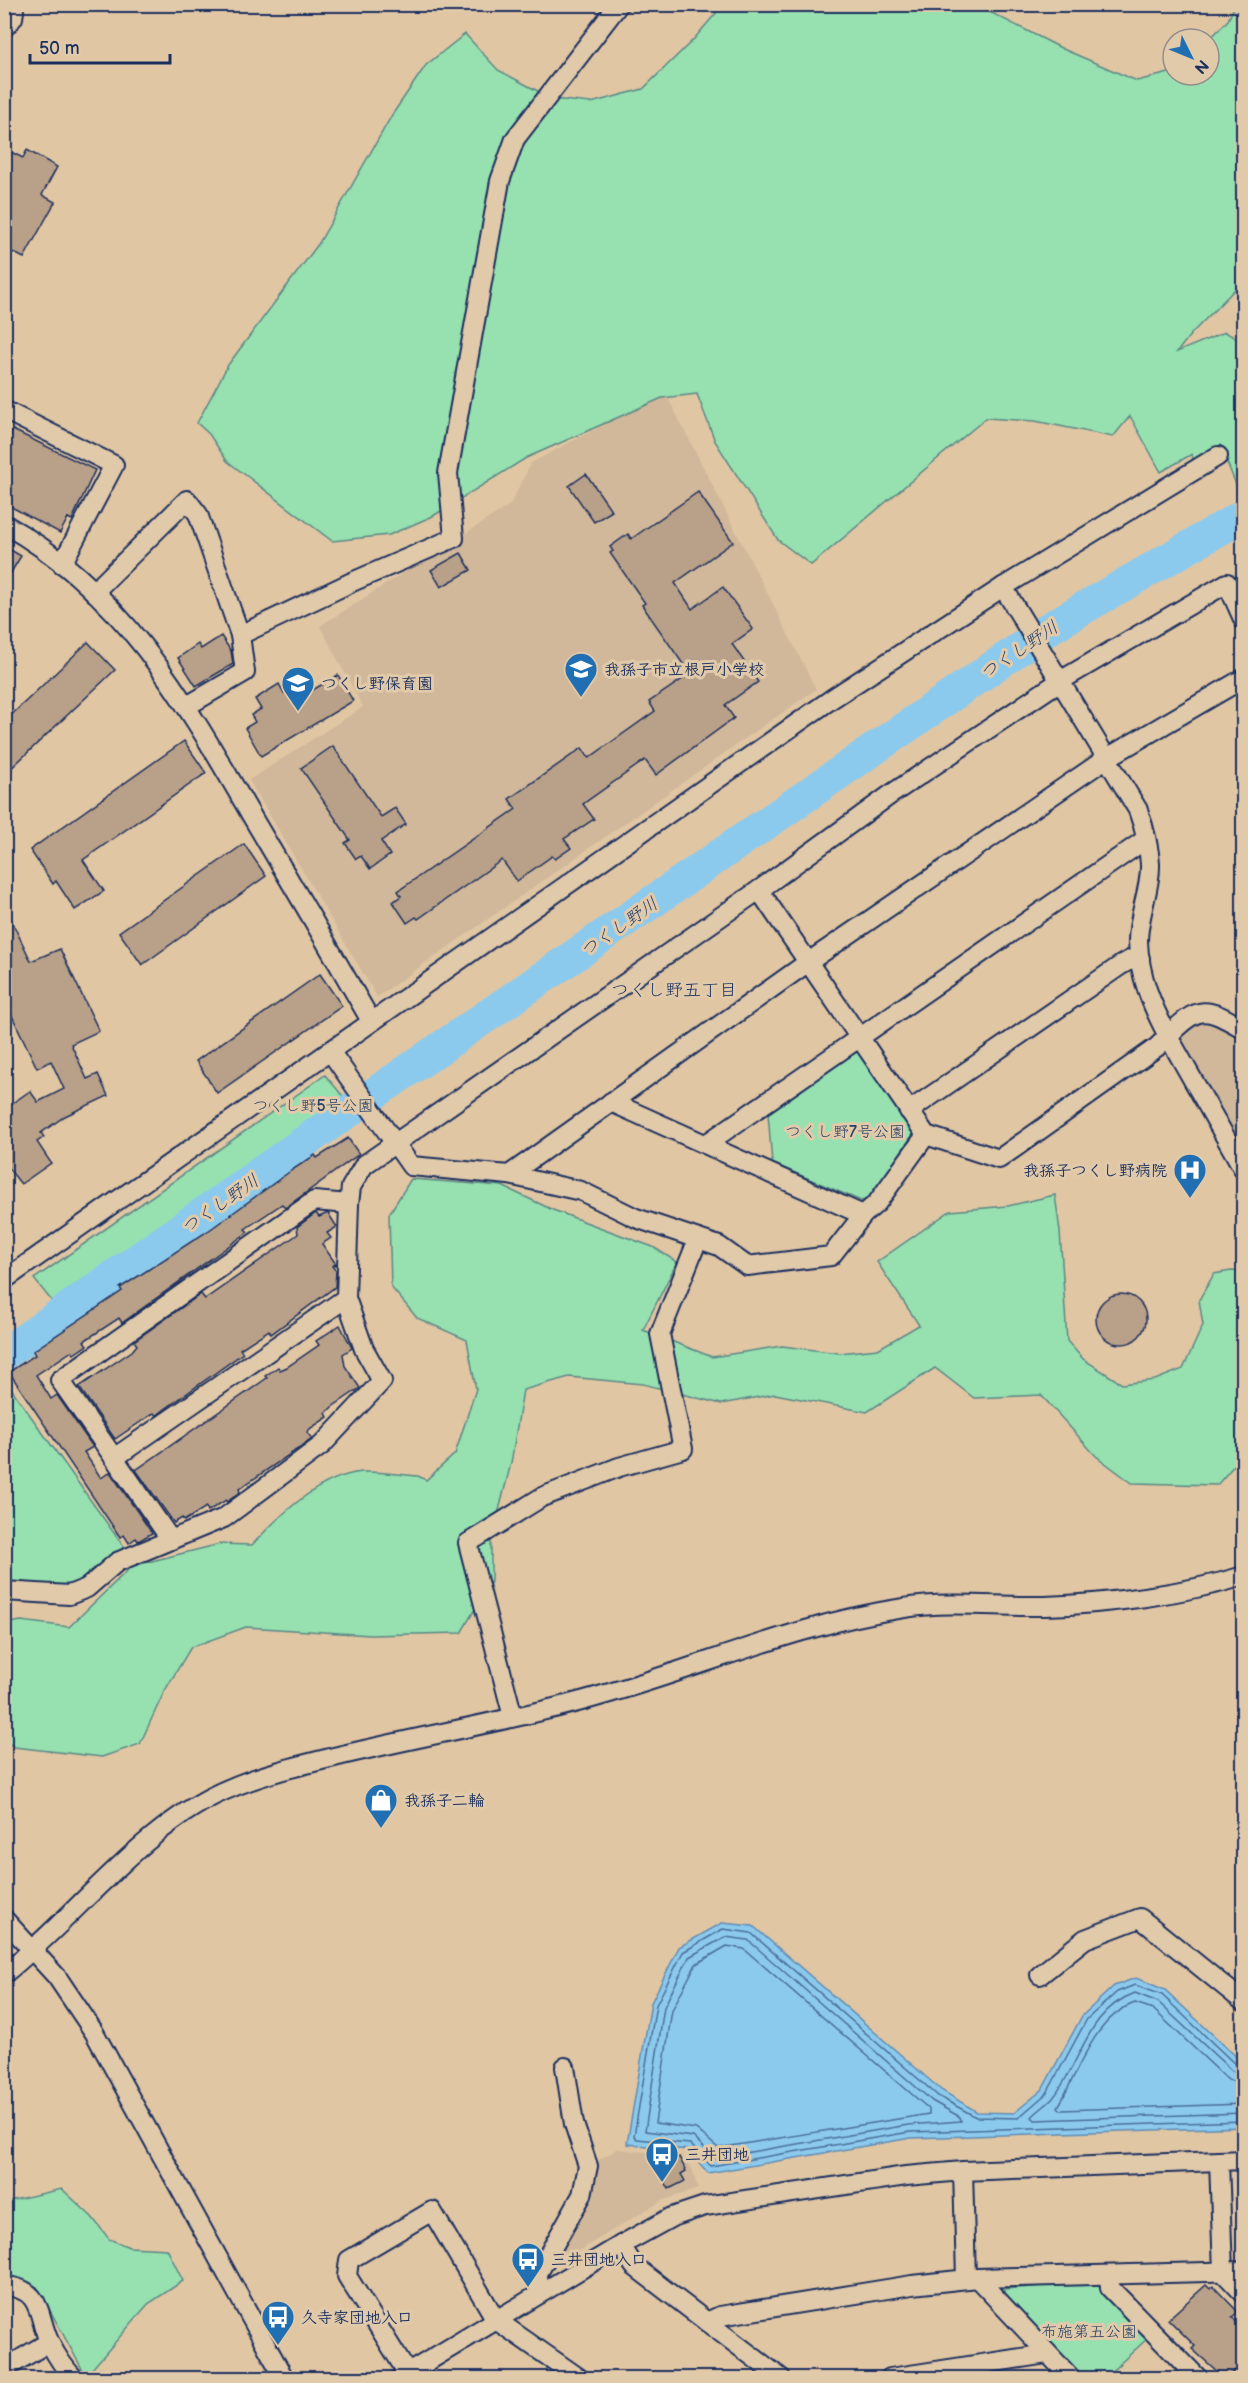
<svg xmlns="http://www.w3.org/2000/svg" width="1248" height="2383" viewBox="0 0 1248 2383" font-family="'Balsamiq Sans','Klee One',sans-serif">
<rect width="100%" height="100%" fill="#e1c6a3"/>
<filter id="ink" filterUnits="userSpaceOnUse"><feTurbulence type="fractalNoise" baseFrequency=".0167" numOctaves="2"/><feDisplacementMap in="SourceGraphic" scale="12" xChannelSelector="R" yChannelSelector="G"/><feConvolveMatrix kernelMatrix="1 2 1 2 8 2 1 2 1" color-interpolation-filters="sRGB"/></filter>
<g filter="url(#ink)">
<g fill="#d1b89a">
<polygon points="665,392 816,689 377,997 249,780 363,707 320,626 510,505 531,463"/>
<polygon points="1203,1020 1243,1039 1243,1147 1179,1033"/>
<polygon points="617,2149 680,2156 692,2168 698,2189 661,2201 552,2267 556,2250 592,2169 599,2160"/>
</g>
<g fill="#97e0af" stroke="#598886" stroke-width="1.5">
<polygon points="723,5 976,5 1063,49 1137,81 1173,72 1173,75 1209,75 1209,40 1228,20 1235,5 1243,5 1243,281 1191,334 1177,352 1225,332 1243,342 1243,502 1220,445 1193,461 1192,454 1161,472 1130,416 1113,437 1035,421 986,418 811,565 778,540 715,441 697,394 662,398 526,458 433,516 389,535 332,541 227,461 209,434 197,423 228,365 319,243 392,115 426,65 465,34 498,70 553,99 591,103 643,89 694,39"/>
<polygon points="854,1052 862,1053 913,1125 912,1136 869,1199 861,1201 772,1163 768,1113"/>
<polygon points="325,1075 348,1102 55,1305 34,1279"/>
<path d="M411,1179L502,1186L553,1210L653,1247L677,1262L643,1330L712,1357L782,1346L839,1353L878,1349L919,1325L877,1262L950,1211L1008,1206L1055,1195L1060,1231L1067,1341L1083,1359L1122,1384L1155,1380L1183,1369L1203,1325L1199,1300L1214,1274L1231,1271L1243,1272L1241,1336L1243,1455L1217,1485L1132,1483L1096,1456L1041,1395L974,1398L935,1368L867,1412L775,1394L721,1404L643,1384L569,1377L523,1390L511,1463L491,1542V1582L461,1633L370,1635L246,1627L191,1647L164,1692L140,1744L102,1757L14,1747L5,1740V1624L21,1621L69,1627L132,1566L220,1544L252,1545C280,1515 319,1476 362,1472C380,1471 400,1475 418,1476L426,1480L455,1454L476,1389L467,1340L417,1318L391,1287L389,1214Z"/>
<polygon points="5,1380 126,1550 68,1588 5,1583"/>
<polygon points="62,2189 92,2217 109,2239 129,2247 167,2249 183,2281 148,2304 86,2376 37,2287 5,2277 4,2202"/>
<polygon points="1097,2282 1148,2338 1104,2378 1080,2378 1001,2295 1004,2289"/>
</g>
<polygon fill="#8ccaed" stroke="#5f8cb4" stroke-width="1.5" points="722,1923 753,1926 941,2090 977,2112 1014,2113 1042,2090 1082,2016 1114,1986 1136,1978 1165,1990 1243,2063 1243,2127 911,2138 708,2173 688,2150 627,2144 651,2003 679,1947"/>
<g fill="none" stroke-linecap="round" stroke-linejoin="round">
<g stroke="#486d97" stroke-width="1.5">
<polygon points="725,1937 748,1940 932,2101 960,2117 961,2121 908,2125 715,2158 693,2137 645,2131 664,2007 689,1957"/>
<polygon points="727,1946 744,1949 929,2109 929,2114 718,2148 696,2129 655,2123 672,2010 696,1964"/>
<polyline points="1244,2067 1237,2066 1162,1995 1135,1985 1117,1992 1087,2019 1047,2093 1018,2118 976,2117 938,2096 751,1933 723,1929 683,1952 656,2005 634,2136 637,2139 690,2144 711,2166 910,2132 1244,2121"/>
<path d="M1244,2075L1232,2071L1158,2002L1135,1993C1086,2011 1082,2062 1053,2098C1047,2105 1038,2110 1032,2117L1035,2120L1244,2113"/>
<path d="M1244,2084L1228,2080L1153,2009L1135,2003C1094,2017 1078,2073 1058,2107L1061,2110L1244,2104"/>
</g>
<polyline stroke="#8ccaed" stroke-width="33" points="4,1354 320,1131 1051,627 1244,515"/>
</g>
<g fill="#b9a088" stroke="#1b2f5e" stroke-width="1.5">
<polygon points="27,150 57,167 42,195 55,202 24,258 4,248 4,152 9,155 11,152 23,158"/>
<polygon points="13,430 95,470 72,520 68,518 60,533 4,503 4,447"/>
<polygon points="586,474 612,511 594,522 569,486"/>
<polygon points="698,492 733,542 675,583 692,609 723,587 753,629 732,644 758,682 725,705 734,718 656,775 645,760 583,804 594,819 564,839 571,848 555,859 552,856 517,881 502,860 418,919 416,917 407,923 393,902 401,896 398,891 516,809 509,799 582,748 589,758 655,711 649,702 690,674 642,605 645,603 610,553 613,551 610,547 628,534 631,539"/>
<polygon points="4,546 21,556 4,584"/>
<polygon points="461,553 471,570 441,587 431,570"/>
<polygon points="221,636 231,651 233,664 196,686 178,658 198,644 201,649"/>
<polygon points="88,642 115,670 4,775 4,722"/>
<polygon points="338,675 353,701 261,756 245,728 255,722 251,715 261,709 255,699 279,684 284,693 300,684 306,694"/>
<polygon points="184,741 206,773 83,860 104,891 75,910 56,881 53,884 30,850"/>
<polygon points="333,746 381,817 395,808 406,824 381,841 390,855 370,869 361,856 356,859 345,843 350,840 301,768"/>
<polygon points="244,844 266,876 142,965 119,932"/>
<polygon points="4,905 31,961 60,949 99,1031 71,1044 87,1079 98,1074 108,1096 65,1116 41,1133 44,1137 37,1142 51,1163 21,1184 4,1163 4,1109 30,1091 38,1102 64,1089 51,1061 37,1068 4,999"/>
<polygon points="320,974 342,1006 217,1093 196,1061"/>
<polygon points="348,1138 359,1154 285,1208 282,1204 245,1229 248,1232 122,1323 119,1318 84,1341 87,1345 74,1354 72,1351 36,1375 51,1399 57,1395 93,1447 84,1452 101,1478 110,1472 152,1533 142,1539 138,1541 136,1538 129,1543 124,1535 120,1537 9,1372 35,1355 33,1351 122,1291 120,1288 208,1231 292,1170 315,1155 317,1158"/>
<polygon points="316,1213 319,1217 328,1213 337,1227 327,1233 331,1238 322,1244 336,1264 332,1266 336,1271 335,1287 271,1334 269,1330 240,1349 243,1353 165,1409 156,1416 154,1413 115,1439 79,1387 132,1351 137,1345 134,1341 201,1294 205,1299 298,1234 297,1227"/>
<circle cx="1121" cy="1319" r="25"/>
<polygon points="340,1325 352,1348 343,1354 345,1366 360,1388 332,1407 326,1413 328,1417 311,1428 307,1432 312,1439 239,1489 240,1492 227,1502 226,1500 208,1511 206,1507 184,1521 182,1518 174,1523 136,1470 267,1378 265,1376 278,1367 280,1370 287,1367 319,1345 316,1341"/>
<polygon points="679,2157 686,2171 681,2174 685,2181 669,2189 658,2169"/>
<polygon points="1206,2285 1210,2289 1213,2286 1238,2312 1232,2317 1244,2330 1244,2362 1226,2379 1192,2349 1195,2346 1168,2319"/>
</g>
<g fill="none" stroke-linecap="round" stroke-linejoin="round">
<defs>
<g id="minor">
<polyline points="4,28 13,18 14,11 10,4"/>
<polyline points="4,410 114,465 62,564"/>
<path d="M4,524C124,590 188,706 254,820C294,887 333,954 371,1021"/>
<path d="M1003,587L1138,810C1144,827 1149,845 1150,864C1151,889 1138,915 1138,941C1139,976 1152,1006 1168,1036C1200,1003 1207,1008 1244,1029"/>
<polyline points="94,592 187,500 198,514 240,635 245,672 187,706"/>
<polyline points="240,635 352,582 454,538 448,473 500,181 515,139 619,4"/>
<polyline points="759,890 926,1135 999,1159 1157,1047 1168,1036 1244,1170"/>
<polyline points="330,1051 411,1166 509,1175 581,1191 636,1218 719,1246 747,1266 831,1256 863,1215 877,1203 926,1135"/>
<polyline points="611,1102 863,1215"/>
<polyline points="909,1111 1121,965 1132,959 1140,959"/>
<polyline points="706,1144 1146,839"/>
<polyline points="509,1175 807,963 1107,758 1244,678"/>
<polyline points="4,1280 833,698 1003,587 1218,456"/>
<polyline points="114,1458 346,1298"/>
<polyline points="171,1540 60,1380 314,1201 349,1204"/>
<polyline points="4,1591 69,1595 87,1588 117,1562 224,1518 322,1445 382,1381 364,1349 346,1298 349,1204 351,1187 364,1165 759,890 890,795 1060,681 1227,583 1244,621"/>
<polyline points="513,1717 468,1543 542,1497 619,1467 683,1449 660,1334 698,1239"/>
<polyline points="4,1919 57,1977 94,2032 284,2378"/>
<path d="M4,1974C73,1919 135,1836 213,1796C251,1777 293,1767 334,1757C412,1738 492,1724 570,1704C682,1676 789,1625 904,1608C952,1601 997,1607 1045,1606C1108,1604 1183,1594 1244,1576"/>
<polyline points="1040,1975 1085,1939 1140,1918 1244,2002"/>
<polyline points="1219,2161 1223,2272 1244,2294"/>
<polyline points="963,2171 966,2279"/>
<polyline points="621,2245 634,2266 707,2322 720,2316 912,2285 977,2278 1244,2271"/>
<polyline points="1109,2275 1110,2288 1198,2378"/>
<polyline points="977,2278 1071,2378"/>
<path d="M4,2286C44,2288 37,2318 50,2343C56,2355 65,2369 74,2378"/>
<polyline points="539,2294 538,2273 582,2195 588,2166 574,2124 565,2067"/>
<polyline points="707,2322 781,2378"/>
<polyline points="4,2369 49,2342"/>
<polyline points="408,2374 347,2276 349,2260 432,2211 496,2320 579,2378"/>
<polyline points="400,2378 621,2245 672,2217 705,2206 906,2176 963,2171 1244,2160"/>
<polyline points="890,2378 1047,2354"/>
</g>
</defs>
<use href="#minor" stroke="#1b2f5e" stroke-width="22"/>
<use href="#minor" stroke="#e1caaa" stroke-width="18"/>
</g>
</g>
<defs>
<symbol id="school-pin" viewBox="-11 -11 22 30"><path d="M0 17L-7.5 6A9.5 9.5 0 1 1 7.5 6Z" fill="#1f6fb2" stroke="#e1caaa"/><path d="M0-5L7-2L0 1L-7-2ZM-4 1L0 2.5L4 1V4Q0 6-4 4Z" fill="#fff"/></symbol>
<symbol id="hospital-pin" viewBox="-11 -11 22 30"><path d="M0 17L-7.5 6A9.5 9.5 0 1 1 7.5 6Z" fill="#1f6fb2" stroke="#e1caaa"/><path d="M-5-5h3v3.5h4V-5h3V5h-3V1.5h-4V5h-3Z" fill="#fff"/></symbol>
<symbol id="shop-pin" viewBox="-11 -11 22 30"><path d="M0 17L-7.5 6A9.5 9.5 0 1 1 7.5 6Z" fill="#1f6fb2" stroke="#e1caaa"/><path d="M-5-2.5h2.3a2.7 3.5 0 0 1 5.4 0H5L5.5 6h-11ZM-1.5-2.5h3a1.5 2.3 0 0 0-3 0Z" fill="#fff"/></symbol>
<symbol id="bus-pin" viewBox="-11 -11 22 30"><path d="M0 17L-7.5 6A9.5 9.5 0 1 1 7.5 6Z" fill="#1f6fb2" stroke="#e1caaa"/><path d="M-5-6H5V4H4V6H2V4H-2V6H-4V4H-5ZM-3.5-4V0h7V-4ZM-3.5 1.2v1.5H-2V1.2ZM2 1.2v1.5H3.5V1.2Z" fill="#fff"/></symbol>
</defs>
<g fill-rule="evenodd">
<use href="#school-pin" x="562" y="650" width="38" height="52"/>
<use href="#school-pin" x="279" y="664" width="38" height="52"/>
<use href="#hospital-pin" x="1171" y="1151" width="38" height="52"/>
<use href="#shop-pin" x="362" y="1781" width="38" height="52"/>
<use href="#bus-pin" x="643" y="2135" width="38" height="52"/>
<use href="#bus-pin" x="509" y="2240" width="38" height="52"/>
<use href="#bus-pin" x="259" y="2298" width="38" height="52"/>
</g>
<g text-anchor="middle" stroke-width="6" stroke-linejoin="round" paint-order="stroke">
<g font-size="16" font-weight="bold" fill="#1b2f5e" stroke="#e1caaa" text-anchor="start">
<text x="604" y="675">我孫子市立根戸小学校</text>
<text x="321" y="689">つくし野保育園</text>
<text x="1167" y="1176" text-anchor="end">我孫子つくし野病院</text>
<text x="404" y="1806">我孫子二輪</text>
<text x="685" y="2160">三井団地</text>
<text x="551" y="2265">三井団地入口</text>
<text x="301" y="2323">久寺家団地入口</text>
</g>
<g font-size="16" fill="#274166" stroke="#e1caaa">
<text x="313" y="1111">つくし野5号公園</text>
<text x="845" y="1137">つくし野7号公園</text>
<text x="1089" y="2337">布施第五公園</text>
</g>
<g font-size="18" font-style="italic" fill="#263e6c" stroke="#e1caaa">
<text transform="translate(1019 650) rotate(-34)" y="6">つくし野川</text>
<text transform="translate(619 927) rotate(-35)" y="6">つくし野川</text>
<text transform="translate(220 1204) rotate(-35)" y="6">つくし野川</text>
</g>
<g font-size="18" fill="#1b2f5e" stroke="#e1caaa">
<text x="674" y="996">つくし野五丁目</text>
</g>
</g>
<rect width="1248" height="2383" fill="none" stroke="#e1caaa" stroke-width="24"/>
<rect x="12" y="12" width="1224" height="2359" fill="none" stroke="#1b2f5e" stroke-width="2" filter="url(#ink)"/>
<g transform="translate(1191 57) rotate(133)"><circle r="28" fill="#e1caaa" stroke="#928c8c" stroke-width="1.5"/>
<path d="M0-4.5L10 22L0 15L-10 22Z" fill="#1f6fb2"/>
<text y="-9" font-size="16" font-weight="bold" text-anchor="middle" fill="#1b2f5e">N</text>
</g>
<path d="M30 54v9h140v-9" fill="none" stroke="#1b2f5e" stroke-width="3"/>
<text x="39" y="54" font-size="18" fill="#1b2f5e" stroke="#e1caaa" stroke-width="4.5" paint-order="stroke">50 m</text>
</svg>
